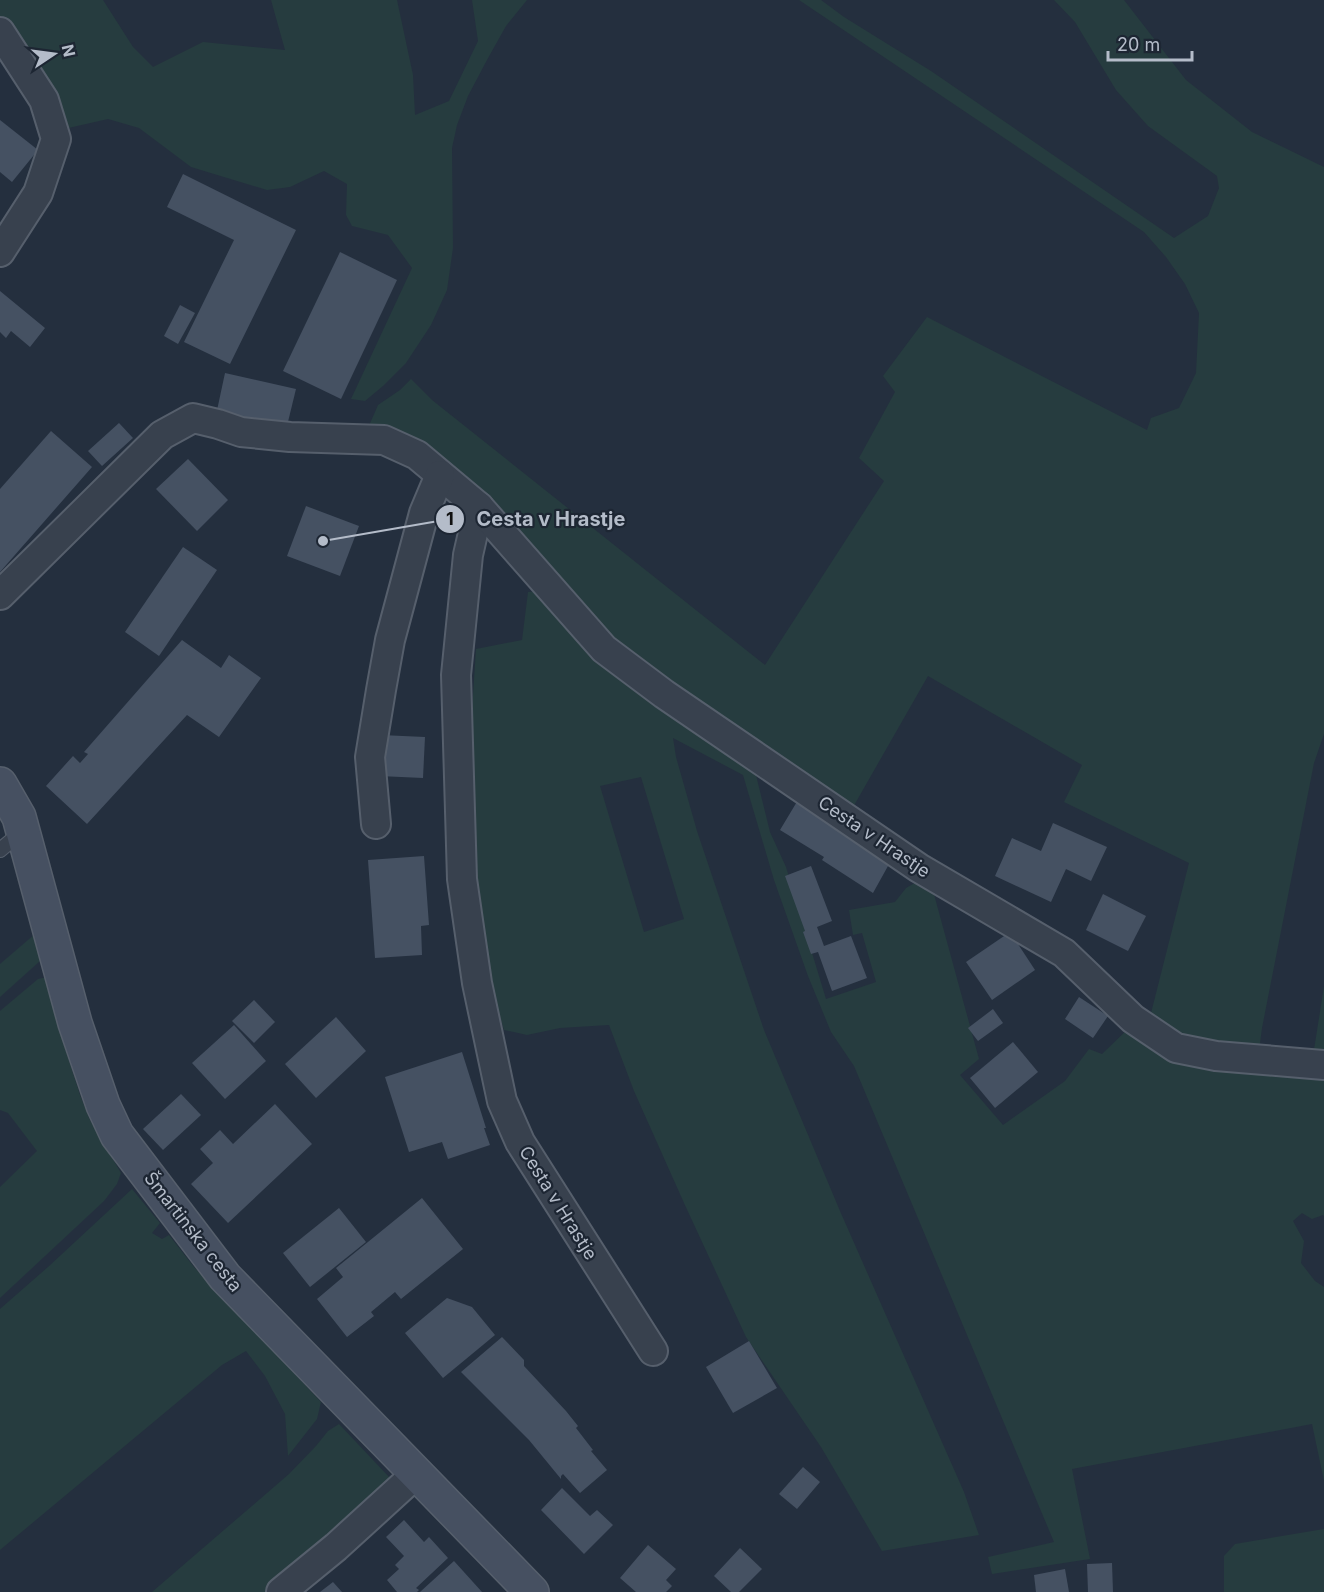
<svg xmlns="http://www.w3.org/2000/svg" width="1324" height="1592" viewBox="0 0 1324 1592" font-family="Inter,sans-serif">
<rect width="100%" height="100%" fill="#242f3e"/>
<g fill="#263c3f" fill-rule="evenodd">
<polygon points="0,0 103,0 133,47 153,67 203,42 285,50 271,0 397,0 413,75 415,115 449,101 478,41 472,0 527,0 506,26 487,60 468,96 457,125 452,148 453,248 447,290 431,325 406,363 383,386 365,401 351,399 412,268 388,235 352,226 346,215 347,184 324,171 290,187 267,190 191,167 139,128 108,119 64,129 60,114 0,17"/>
<polygon points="799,0 821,0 844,17 931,71 1174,238 1208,216 1219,188 1217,176 1148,126 1116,90 1075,22 1054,0 1124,0 1186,80 1252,132 1324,167 1324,734 1314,763 1262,1028 1259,1051 1178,1038 1149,1021 1189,863 1064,802 1082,765 928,676 852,809 658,684 584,616 368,428 378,405 400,390 411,379 432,400 765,665 884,481 859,458 895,392 883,376 927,317 1147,430 1151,418 1179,408 1196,373 1199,313 1185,284 1166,257 1144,232"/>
<path d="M543,591L754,767L770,832L786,867L826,999L876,982L862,933L853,935L849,910L895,902L906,888L922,879L932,887L979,1059L960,1075L1003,1125L1065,1081L1089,1049L1102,1054L1130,1027L1324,1074V1216L1323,1215L1312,1219L1302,1213L1293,1221L1304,1241L1301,1263L1315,1281L1324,1287V1481L1312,1424L1072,1469L1090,1559L992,1574L988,1557L1054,1542L854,1066L831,1032L808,976L774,880L743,775L673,738L676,757L697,831L764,1030L840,1211L964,1492L979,1535L882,1551L821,1447L746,1337L684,1203L634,1091L609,1025L560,1028L527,1035L504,1030L491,990L474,901L471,726L476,649L522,640L528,592ZM641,777L684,919L644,932L600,786Z"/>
<polygon points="35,934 40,961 0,997 0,964"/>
<polygon points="47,977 53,1004 66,1051 80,1095 90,1120 121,1173 117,1184 104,1201 0,1298 0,1187 37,1151 8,1113 0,1110 0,1011 38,979"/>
<polygon points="1324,986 1324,1057 1313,1056"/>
<polygon points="132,1189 160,1223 152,1233 162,1239 169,1235 194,1267 321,1402 317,1419 288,1456 285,1414 265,1376 246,1351 222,1365 0,1550 0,1309 48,1267"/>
<polygon points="339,1424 390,1478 317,1550 266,1592 152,1592 289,1474 316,1446 328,1431"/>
<polygon points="1324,1529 1324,1592 1224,1592 1224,1556 1235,1544"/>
</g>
<g fill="#455162">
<polygon points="0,120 38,150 12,182 0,172"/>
<polygon points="183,174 296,230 230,364 184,342 234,240 167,207"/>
<polygon points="340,252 397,280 341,399 283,371"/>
<polygon points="0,291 45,328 30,347 11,331 6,338 0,332"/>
<polygon points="180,305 195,313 178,344 164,336"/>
<polygon points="225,373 296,389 286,430 216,415"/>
<polygon points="119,423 133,438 102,466 88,451"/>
<polygon points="51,431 92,467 0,572 0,489"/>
<polygon points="188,459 228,500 197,531 156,489"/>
<polygon points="306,506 359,526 340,576 287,556"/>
<polygon points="183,547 217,570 159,656 125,632"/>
<polygon points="182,640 221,668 229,655 261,678 219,737 187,715 87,824 46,786 73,756 80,763 88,754 84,752"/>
<polygon points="381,735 425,737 423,778 379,776"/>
<polygon points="798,800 893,857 873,893 822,860 824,857 780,830"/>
<polygon points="1053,823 1107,847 1091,881 1066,869 1051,902 995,876 1012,838 1041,851"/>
<polygon points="424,856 429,925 421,926 422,955 375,958 368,860"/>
<polygon points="811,866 832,921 817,927 824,946 851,936 867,978 832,991 818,952 811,954 803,932 805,931 785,876"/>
<polygon points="1103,894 1146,916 1128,951 1086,930"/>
<polygon points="1010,932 1035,970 992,1000 966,962"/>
<polygon points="1079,997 1108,1016 1093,1038 1065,1019"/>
<polygon points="254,1000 275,1022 254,1043 232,1021"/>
<polygon points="993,1009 1003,1023 978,1041 968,1028"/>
<polygon points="336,1017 366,1051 316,1098 285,1064"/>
<polygon points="234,1025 266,1061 225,1099 192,1063"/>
<polygon points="1013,1042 1038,1072 995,1108 970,1078"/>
<polygon points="462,1052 486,1128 484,1128 490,1145 448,1159 442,1142 409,1152 385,1077"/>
<polygon points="181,1094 201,1115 163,1150 143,1129"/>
<polygon points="275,1104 312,1144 228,1223 191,1184 213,1163 200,1149 220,1130 233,1144"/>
<polygon points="422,1198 463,1249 401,1299 395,1292 371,1312 374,1316 347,1337 317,1299 343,1277 336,1268"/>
<polygon points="339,1208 366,1242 310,1287 283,1253"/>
<polygon points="447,1298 472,1307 495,1335 443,1378 405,1333"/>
<polygon points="502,1337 524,1360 524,1366 566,1411 578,1426 576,1428 593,1450 591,1451 607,1470 580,1493 563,1474 561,1476 561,1479 529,1440 461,1372"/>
<polygon points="749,1341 777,1388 733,1413 706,1367"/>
<polygon points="803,1467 820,1482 797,1509 779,1494"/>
<polygon points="562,1488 590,1516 597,1510 613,1525 584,1554 541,1510"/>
<polygon points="404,1520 424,1542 429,1537 448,1558 416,1588 419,1590 417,1592 397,1592 387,1580 399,1569 395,1565 404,1556 386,1537"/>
<polygon points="648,1545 676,1569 666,1580 672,1586 666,1592 636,1592 620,1578"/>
<polygon points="740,1548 762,1569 739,1592 731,1592 714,1576"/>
<polygon points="454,1561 482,1592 420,1592"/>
<polygon points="1112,1563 1113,1592 1088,1592 1087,1564"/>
<polygon points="1065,1569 1069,1592 1036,1592 1034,1575"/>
<polygon points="333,1582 342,1592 320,1592"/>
</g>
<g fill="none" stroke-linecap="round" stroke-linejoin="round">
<defs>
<polyline id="service" points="0,850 23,831"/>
<g id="minor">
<polyline points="0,32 44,100 56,139 38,193 0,252"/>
<polyline points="479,507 468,555 456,675 462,879 477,983 502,1101 520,1142 653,1351"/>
<polyline points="0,595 162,435 193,418 218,424 241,432 290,437 384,440 417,455 479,507 604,649 664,694 919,868 1064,953 1133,1019 1176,1048 1216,1056 1324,1065"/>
<polyline points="376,824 370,757 381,690 390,640 424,513 440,475"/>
<polyline points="281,1592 336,1547 416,1474"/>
</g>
<polyline id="secondary" points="0,784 19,817 75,1023 103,1105 117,1135 225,1277 532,1592"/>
</defs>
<use href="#service" stroke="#565f6c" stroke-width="16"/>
<use href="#minor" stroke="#565f6c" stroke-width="32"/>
<use href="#secondary" stroke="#565f6c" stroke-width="36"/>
<use href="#service" stroke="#38414e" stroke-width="14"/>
<use href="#minor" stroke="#38414e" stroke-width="28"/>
<use href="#secondary" stroke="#465061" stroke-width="33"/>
</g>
<g text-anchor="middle" stroke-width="4.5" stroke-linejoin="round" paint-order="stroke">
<g font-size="18" fill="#b4bcc9" stroke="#1d2633">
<text transform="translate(874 837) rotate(34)" y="6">Cesta v Hrastje</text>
<text transform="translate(558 1203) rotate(58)" y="6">Cesta v Hrastje</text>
<text transform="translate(193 1232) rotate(52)" y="6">Šmartinska cesta</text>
</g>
</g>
<path fill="none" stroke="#b4bcc9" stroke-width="2" d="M323 541L450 519"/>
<g fill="#b4bcc9" stroke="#1d2633" stroke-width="2">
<circle cx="323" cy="541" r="6"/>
<circle cx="450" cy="519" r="15"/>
</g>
<g font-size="18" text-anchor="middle" font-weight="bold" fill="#111">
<text x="450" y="525">1</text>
</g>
<g font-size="20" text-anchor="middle" font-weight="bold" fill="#b4bcc9" stroke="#1d2633" stroke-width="4.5" stroke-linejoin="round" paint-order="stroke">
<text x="551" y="526">Cesta v Hrastje</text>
</g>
<g transform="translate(54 54) rotate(77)" stroke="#1d2633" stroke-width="4.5" paint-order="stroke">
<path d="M0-4.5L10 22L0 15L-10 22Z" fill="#b4bcc9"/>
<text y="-9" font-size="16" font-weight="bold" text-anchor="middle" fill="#b4bcc9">N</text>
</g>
<path d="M1108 51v9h84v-9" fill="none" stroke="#b4bcc9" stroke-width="3"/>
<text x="1117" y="51" font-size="18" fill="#b4bcc9" stroke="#1d2633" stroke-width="4.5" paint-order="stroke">20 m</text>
</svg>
